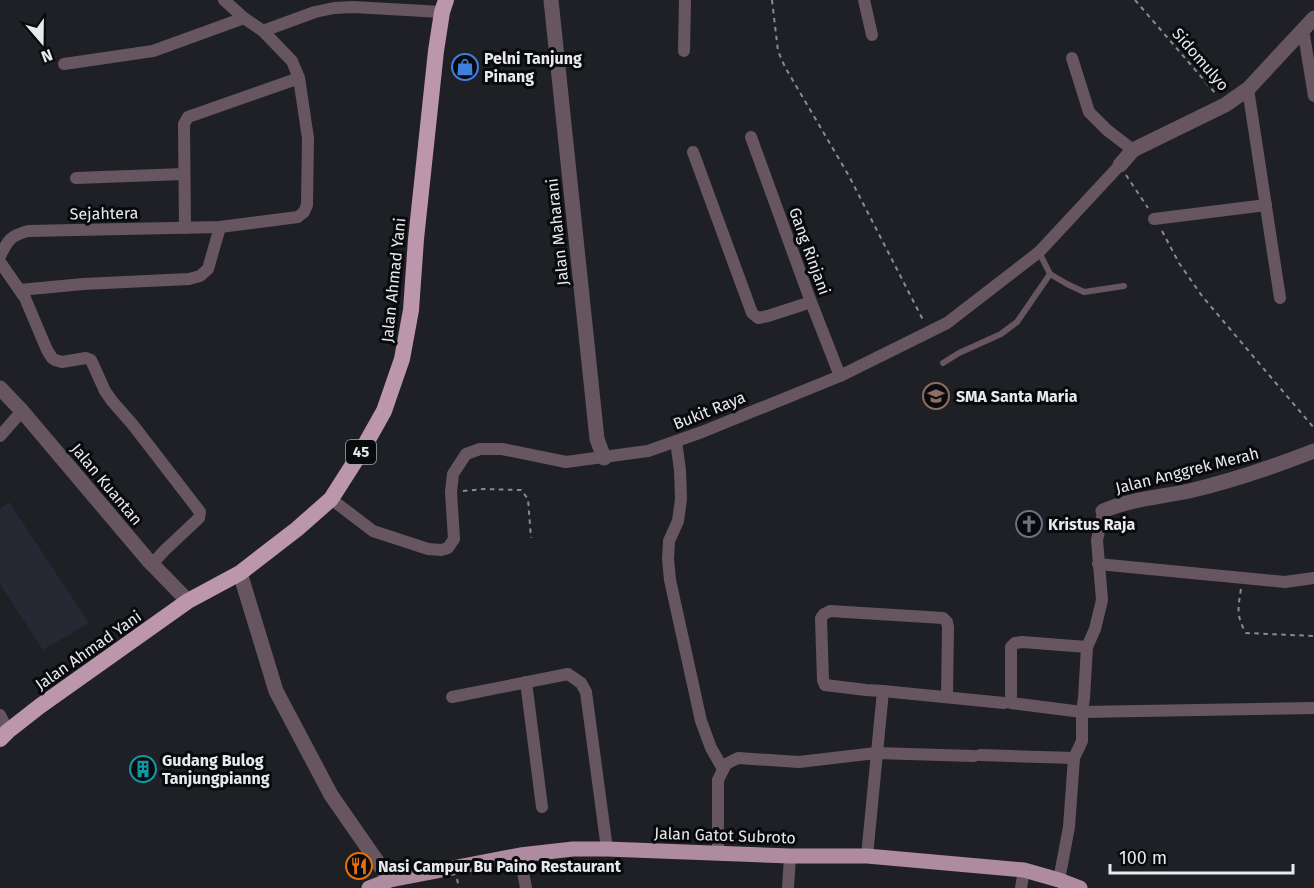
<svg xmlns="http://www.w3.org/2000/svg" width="1314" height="888" viewBox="0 0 1314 888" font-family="'Fira Sans',sans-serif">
<rect width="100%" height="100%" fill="#1f2025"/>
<polygon fill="#262833" points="9,502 89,623 43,650 0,584 0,509"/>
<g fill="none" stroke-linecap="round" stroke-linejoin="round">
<g stroke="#8a8b8f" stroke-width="2" stroke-dasharray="4.5 4.5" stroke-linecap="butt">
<polyline points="772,0 778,51 785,67 849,176 924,322"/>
<polyline points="1135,0 1216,94"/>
<polyline points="1126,175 1148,208"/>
<polyline points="1162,231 1179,263 1202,296 1314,428"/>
<polyline points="463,491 484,489 521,490 528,499 531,538"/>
<path d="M1241,589C1238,608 1236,616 1246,633L1314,636"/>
<polyline points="457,879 459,888"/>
</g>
<g stroke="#67565f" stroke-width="6">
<polyline points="1050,274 1067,284 1084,292 1124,286"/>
<polyline points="943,363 959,353 1001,334 1017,322 1050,274 1039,252"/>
</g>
<g stroke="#67565f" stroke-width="12">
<polyline points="864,0 872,35"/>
<polyline points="1303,29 1314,96"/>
<polyline points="263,31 315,12 334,8 353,7 442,12"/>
<polyline points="684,51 685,0"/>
<polyline points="1072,58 1089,112 1107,130 1133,150"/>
<polyline points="64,64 153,51 244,18"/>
<polyline points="1248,89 1280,298"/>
<polyline points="751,137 811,302 840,376"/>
<polyline points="693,152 752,313 758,318 768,316 811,302"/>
<polyline points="76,178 184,174"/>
<polyline points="1154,219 1266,205"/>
<polyline points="185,228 184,124 188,117 299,78"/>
<path d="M0,256C8,240 10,236 28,231L220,227L298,217L304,212L307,205L308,138L299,78L292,61L263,31L244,18L224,0"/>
<polyline points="0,262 25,298 47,350 52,358 55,360 62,362 86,358 91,360 105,391 112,401 133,425 200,512 199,518 165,550 152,564"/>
<polyline points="20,290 83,284 189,279 200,276 208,269 220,227"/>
<polyline points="0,436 22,411"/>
<polyline points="676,441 680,470 681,499 678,521 669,541 668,559 670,580 701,721 711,748 723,769"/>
<polyline points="331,499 373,531 428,549 441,550 448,548 454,539 451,492 453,474 466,454 480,449 502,449 566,462 648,451 702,432 840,376 947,323 1039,252 1120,165"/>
<polyline points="1098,564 1285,582 1314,578"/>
<polyline points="526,682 542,807"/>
<polyline points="883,691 1004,703"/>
<polyline points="1011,696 1011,647 1015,643 1022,642 1087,647"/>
<polyline points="452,697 568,674 581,683 586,692 607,849"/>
<polyline points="1011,703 1082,712 1314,708"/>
<polyline points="0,715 8,731"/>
<polyline points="980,755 1074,758"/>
<polyline points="718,853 718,780 726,764 738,758 799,762 876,753 974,756"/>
<polyline points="520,855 526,888"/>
<polyline points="867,856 883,691 866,690 825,685 823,680 821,618 824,614 830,611 943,618 947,622 948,627 947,696"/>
<polyline points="1059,880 1069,827 1074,758 1082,741 1082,712 1084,698 1087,647 1095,629 1102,600 1097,540 1102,517"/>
<polyline points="788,888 790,856"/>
<polyline points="1021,888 1024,870"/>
</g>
<g stroke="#67565f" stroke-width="15">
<polyline points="551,0 597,439 604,458"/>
<polyline points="1120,165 1133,150 1225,105 1248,89 1314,18"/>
<polyline points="0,388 22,411 148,560 188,601"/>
<path d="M1103,511C1130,499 1161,497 1189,491C1232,481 1273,467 1314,451"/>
<polyline points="240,573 276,691 331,795 390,880"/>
</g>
<polyline stroke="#ae8b9e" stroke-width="15" points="369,888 390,880 520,855 573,849 607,849 790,856 867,856 1024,870 1059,880 1080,888"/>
<polyline stroke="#bc96aa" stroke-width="16" points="0,739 8,731 40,706 188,601 240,573 297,529 331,499 361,452 384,411 402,359 411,310 416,239 436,51 442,12 446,0"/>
</g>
<defs>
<symbol id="shop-ring" viewBox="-11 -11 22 22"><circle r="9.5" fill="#090a0c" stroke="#3f7fe0" stroke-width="1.5"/><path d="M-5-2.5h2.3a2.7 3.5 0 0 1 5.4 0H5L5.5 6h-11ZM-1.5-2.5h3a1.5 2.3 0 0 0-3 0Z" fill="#3f7fe0"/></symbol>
<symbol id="school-ring" viewBox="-11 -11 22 22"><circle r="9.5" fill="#090a0c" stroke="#8d6e63" stroke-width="1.5"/><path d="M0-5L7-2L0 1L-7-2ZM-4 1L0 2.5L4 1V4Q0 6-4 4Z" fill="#8d6e63"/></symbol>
<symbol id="church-ring" viewBox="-11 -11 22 22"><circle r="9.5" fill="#090a0c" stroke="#6b7280" stroke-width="1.5"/><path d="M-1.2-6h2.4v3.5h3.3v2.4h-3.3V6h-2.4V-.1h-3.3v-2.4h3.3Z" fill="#6b7280"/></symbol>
<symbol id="building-ring" viewBox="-11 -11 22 22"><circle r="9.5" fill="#090a0c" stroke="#0f9aa8" stroke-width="1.5"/><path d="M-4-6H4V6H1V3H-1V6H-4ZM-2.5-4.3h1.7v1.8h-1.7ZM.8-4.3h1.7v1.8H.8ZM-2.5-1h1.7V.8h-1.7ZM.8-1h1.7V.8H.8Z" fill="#0f9aa8"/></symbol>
<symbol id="restaurant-ring" viewBox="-11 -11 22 22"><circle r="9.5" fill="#090a0c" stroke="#e8710a" stroke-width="1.5"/><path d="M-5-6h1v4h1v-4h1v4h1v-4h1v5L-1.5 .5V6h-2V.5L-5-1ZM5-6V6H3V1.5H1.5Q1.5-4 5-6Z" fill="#e8710a"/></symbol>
</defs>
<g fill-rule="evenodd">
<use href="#shop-ring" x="450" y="52" width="30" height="30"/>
<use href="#school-ring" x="921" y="381" width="30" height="30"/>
<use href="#church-ring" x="1014" y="509" width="30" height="30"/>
<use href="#building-ring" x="128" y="754" width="30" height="30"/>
<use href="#restaurant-ring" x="344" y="851" width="30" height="30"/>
</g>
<g text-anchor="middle" stroke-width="6" stroke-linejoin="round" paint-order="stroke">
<rect fill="#090a0c" stroke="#a5a6a9" stroke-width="1.5" x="346" y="440" width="30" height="24" rx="4.5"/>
<g font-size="15" font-weight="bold" fill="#e8e9ec">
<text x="361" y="457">45</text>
</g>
<g font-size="16" font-weight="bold" fill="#e8e9ec" stroke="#090a0c" text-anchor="start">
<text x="484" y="64">Pelni Tanjung<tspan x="484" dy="18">Pinang</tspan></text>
<text x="956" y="402">SMA Santa Maria</text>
<text x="1048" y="530">Kristus Raja</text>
<text x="162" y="766">Gudang Bulog<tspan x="162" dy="18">Tanjungpianng</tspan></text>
<text x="378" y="872">Nasi Campur Bu Paino Restaurant</text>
</g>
<g font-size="16" fill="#e8e9ec" stroke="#090a0c">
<text transform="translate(1201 59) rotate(49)" y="6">Sidomulyo</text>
<text transform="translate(104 213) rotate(-1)" y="6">Sejahtera</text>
<text transform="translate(557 232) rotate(-96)" y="6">Jalan Maharani</text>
<text transform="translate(810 251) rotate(70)" y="6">Gang Rinjani</text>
<text transform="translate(393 280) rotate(-84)" y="6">Jalan Ahmad Yani</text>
<text transform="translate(709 410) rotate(-22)" y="6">Bukit Raya</text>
<text transform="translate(1187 470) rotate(-14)" y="6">Jalan Anggrek Merah</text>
<text transform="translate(107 484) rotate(50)" y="6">Jalan Kuantan</text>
<text transform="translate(88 650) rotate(-35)" y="6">Jalan Ahmad Yani</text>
<text transform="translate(725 835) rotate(2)" y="6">Jalan Gatot Subroto</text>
</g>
</g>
<g transform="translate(42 42) rotate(160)" stroke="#090a0c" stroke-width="4.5" paint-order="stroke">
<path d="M0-4.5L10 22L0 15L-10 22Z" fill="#e8e9ec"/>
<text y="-9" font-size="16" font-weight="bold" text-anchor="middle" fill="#e8e9ec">N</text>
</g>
<path d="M1110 864v9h183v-9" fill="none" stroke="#e8e9ec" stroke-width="3"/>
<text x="1119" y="864" font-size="18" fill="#e8e9ec" stroke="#090a0c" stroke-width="4.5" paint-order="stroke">100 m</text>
</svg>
